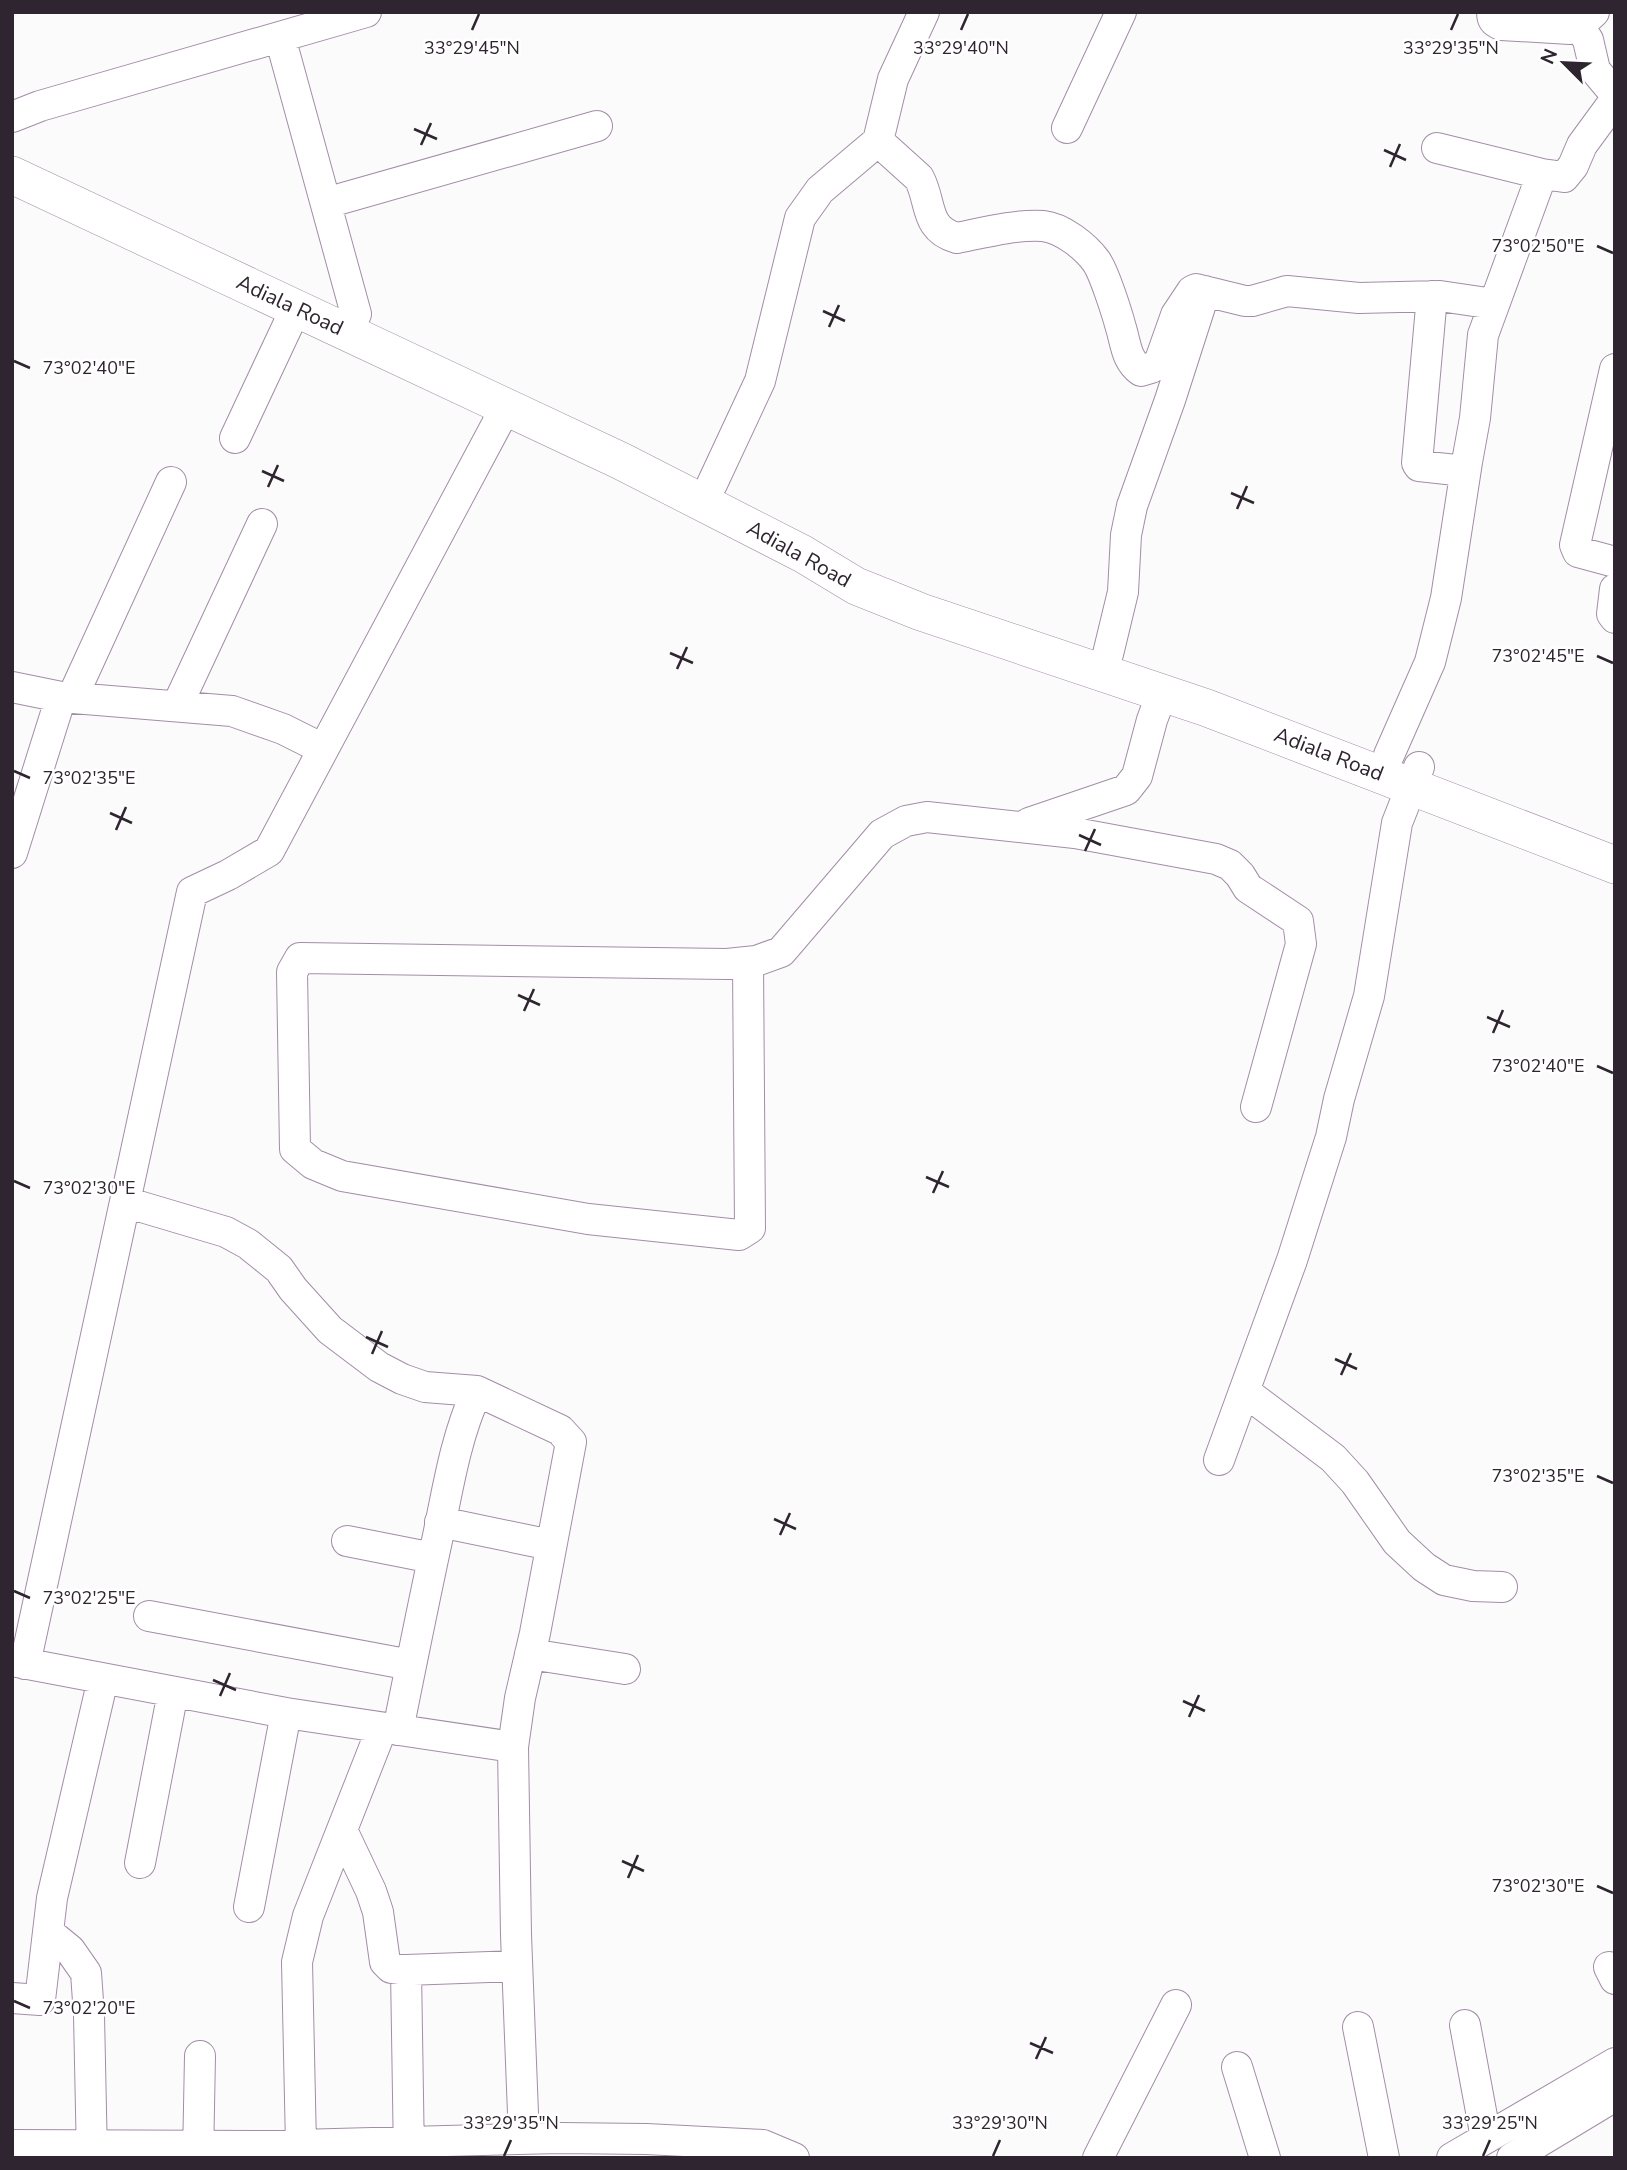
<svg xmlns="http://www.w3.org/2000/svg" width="1627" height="2170" font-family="'Nunito Sans',sans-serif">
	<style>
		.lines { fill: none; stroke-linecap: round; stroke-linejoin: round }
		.minor-casing { stroke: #a48ca8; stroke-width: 32 }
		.major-casing { stroke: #a48ca8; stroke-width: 38 }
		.minor { stroke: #fff; stroke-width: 30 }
		.major { stroke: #fff; stroke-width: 37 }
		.ticks { fill: none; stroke: #2f2530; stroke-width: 2.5 }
		.labels { text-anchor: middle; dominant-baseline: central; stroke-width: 5; stroke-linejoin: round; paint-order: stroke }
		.street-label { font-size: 21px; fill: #2f2530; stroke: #fff }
		.ticks-label { font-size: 18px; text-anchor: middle; fill: #2f2530; stroke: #fff; stroke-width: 5; stroke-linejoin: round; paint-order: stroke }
	</style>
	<rect width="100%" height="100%" fill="#fbfbfb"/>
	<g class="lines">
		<g class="minor-casing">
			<path id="minor" d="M1492,12C1492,20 1494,22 1501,25L1570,29L1579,26L1594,12
				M1579,26L1588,40L1595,70L1615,94
				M280,37L356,314
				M12,117L40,106L366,12
				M1067,128L1121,12
				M878,141L919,178C932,202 924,229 957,238C982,233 1017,224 1043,226C1062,228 1085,246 1096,261C1104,272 1117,313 1121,328C1126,344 1126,360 1141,371L1151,368L1159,363L1176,315L1192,291L1196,289L1245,301H1252L1287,291L1359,298L1440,296L1494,304
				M1437,148L1542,174L1564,177L1573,166L1582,145L1615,100
				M326,203L597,126
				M1432,296L1417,463L1419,466L1465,471
				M1615,369L1575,545L1578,552L1615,562
				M235,438L296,308
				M712,484L760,381L800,218L820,190L878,141L893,79L924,12
				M1615,589L1612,614L1615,618
				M1108,654L1123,592L1126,535L1132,506L1170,400L1205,291
				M12,687L61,697L232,711L283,729L323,749
				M72,698L171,482
				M177,706L262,524
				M1389,755L1430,662L1446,598L1467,462L1475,418L1483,335L1542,174
				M1029,823L1126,790L1137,776L1152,720L1162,693
				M12,853L61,697
				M748,962L750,1228L739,1235L588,1219L342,1176L313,1164L295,1149L292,972L300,958L727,964L756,961L781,952L882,834L906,821L927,817L1075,833L1216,859L1230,865L1240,875L1248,888L1298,921L1301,944L1256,1107
				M125,1202L226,1232L248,1244L279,1269L293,1289L330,1330L379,1367L402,1379L425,1387L477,1391L560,1430L571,1442L535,1633L520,1698L513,1747L516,1935L524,2139
				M1244,1391L1333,1458L1355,1482L1397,1542L1424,1567L1444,1580L1473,1586L1502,1587
				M1219,1460L1292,1260L1331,1137L1339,1099L1369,996L1397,823L1419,767
				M440,1522L551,1545
				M347,1541L433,1558
				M149,1616L411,1665
				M530,1654L625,1669
				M12,1661L286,1713L513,1747
				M25,1664L192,892L228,875L269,851L506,407
				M398,1730C411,1665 424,1600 438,1536C448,1487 456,1436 477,1391
				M342,1830L371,1891L378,1912L385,1962L391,1968L406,1970L517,1966
				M140,1863L173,1692
				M249,1907L286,1713
				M48,1932L70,1950L86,1973L89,2015L92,2158
				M1609,1967L1615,1979
				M406,1970L409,2158
				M12,1998L40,2000L52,1898L103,1679
				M1465,2025L1486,2138
				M1358,2027L1384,2158
				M1237,2067L1265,2158
				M12,2145L261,2146L559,2138L646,2139L763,2145L794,2158
				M301,2145L297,1962L308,1916L382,1728
				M198,2158L200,2056
				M1098,2158L1176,2005
				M1452,2158L1615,2063
				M1512,2158L1615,2096"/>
		</g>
		<g class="major-casing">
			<path id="major" d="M12,175L621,461L803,554L856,586L921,612L1207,708L1615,865"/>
		</g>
		<use href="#minor" class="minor"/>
		<use href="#major" class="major"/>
	</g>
	<path class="ticks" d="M472,30L479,14M961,30L968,14M1451,30L1458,14M414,129L437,139M421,145L431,123M1384,150L1406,160M1390,167L1400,144M1597,246L1613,253M823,311L845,321M829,327L839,305M14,361L30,368M262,471L284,481M268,487L278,465M1231,493L1254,503M1237,509L1247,486M670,653L693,663M1597,656L1613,663M677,669L687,647M14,771L30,778M110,813L132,823M116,830L126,807M1079,835L1101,845M1085,851L1095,829M518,995L540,1005M524,1011L534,989M1487,1017L1510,1027M1493,1033L1503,1010M1597,1066L1613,1073M926,1177L949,1187M14,1181L30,1188M933,1193L943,1171M366,1337L388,1347M372,1354L382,1331M1335,1359L1357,1369M1341,1375L1351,1353M1597,1476L1613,1483M774,1519L796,1529M780,1535L790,1513M14,1591L30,1598M213,1680L236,1690M220,1696L230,1673M1183,1701L1205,1711M1189,1717L1199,1695M622,1861L644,1871M628,1878L638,1855M1597,1886L1613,1893M14,2001L30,2008M1030,2043L1053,2053M1036,2059L1046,2037M504,2156L511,2140M993,2156L1000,2140M1483,2156L1490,2140"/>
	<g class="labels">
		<g class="street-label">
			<text transform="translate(290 305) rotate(25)">Adiala Road</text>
			<text transform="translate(799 554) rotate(29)">Adiala Road</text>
			<text transform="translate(1329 754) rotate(21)">Adiala Road</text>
		</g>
	</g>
	<g class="ticks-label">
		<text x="472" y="54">33°29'45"N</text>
		<text x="961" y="54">33°29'40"N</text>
		<text x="1451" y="54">33°29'35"N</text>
		<text x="1538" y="252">73°02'50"E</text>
		<text x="89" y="374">73°02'40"E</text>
		<text x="1538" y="662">73°02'45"E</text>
		<text x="89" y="784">73°02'35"E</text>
		<text x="1538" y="1072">73°02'40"E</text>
		<text x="89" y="1194">73°02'30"E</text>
		<text x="1538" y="1482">73°02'35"E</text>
		<text x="89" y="1604">73°02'25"E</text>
		<text x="1538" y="1892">73°02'30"E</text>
		<text x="89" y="2014">73°02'20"E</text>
		<text x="511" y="2129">33°29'35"N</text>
		<text x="1000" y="2129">33°29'30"N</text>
		<text x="1490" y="2129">33°29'25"N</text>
	</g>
	<rect width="1627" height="2170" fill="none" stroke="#2f2530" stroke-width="28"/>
	<g transform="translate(1564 63) rotate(294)" stroke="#ffffff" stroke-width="5" paint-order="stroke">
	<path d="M0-5L12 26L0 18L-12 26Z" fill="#2f2530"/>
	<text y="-10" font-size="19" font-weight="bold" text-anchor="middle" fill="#2f2530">N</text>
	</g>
</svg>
